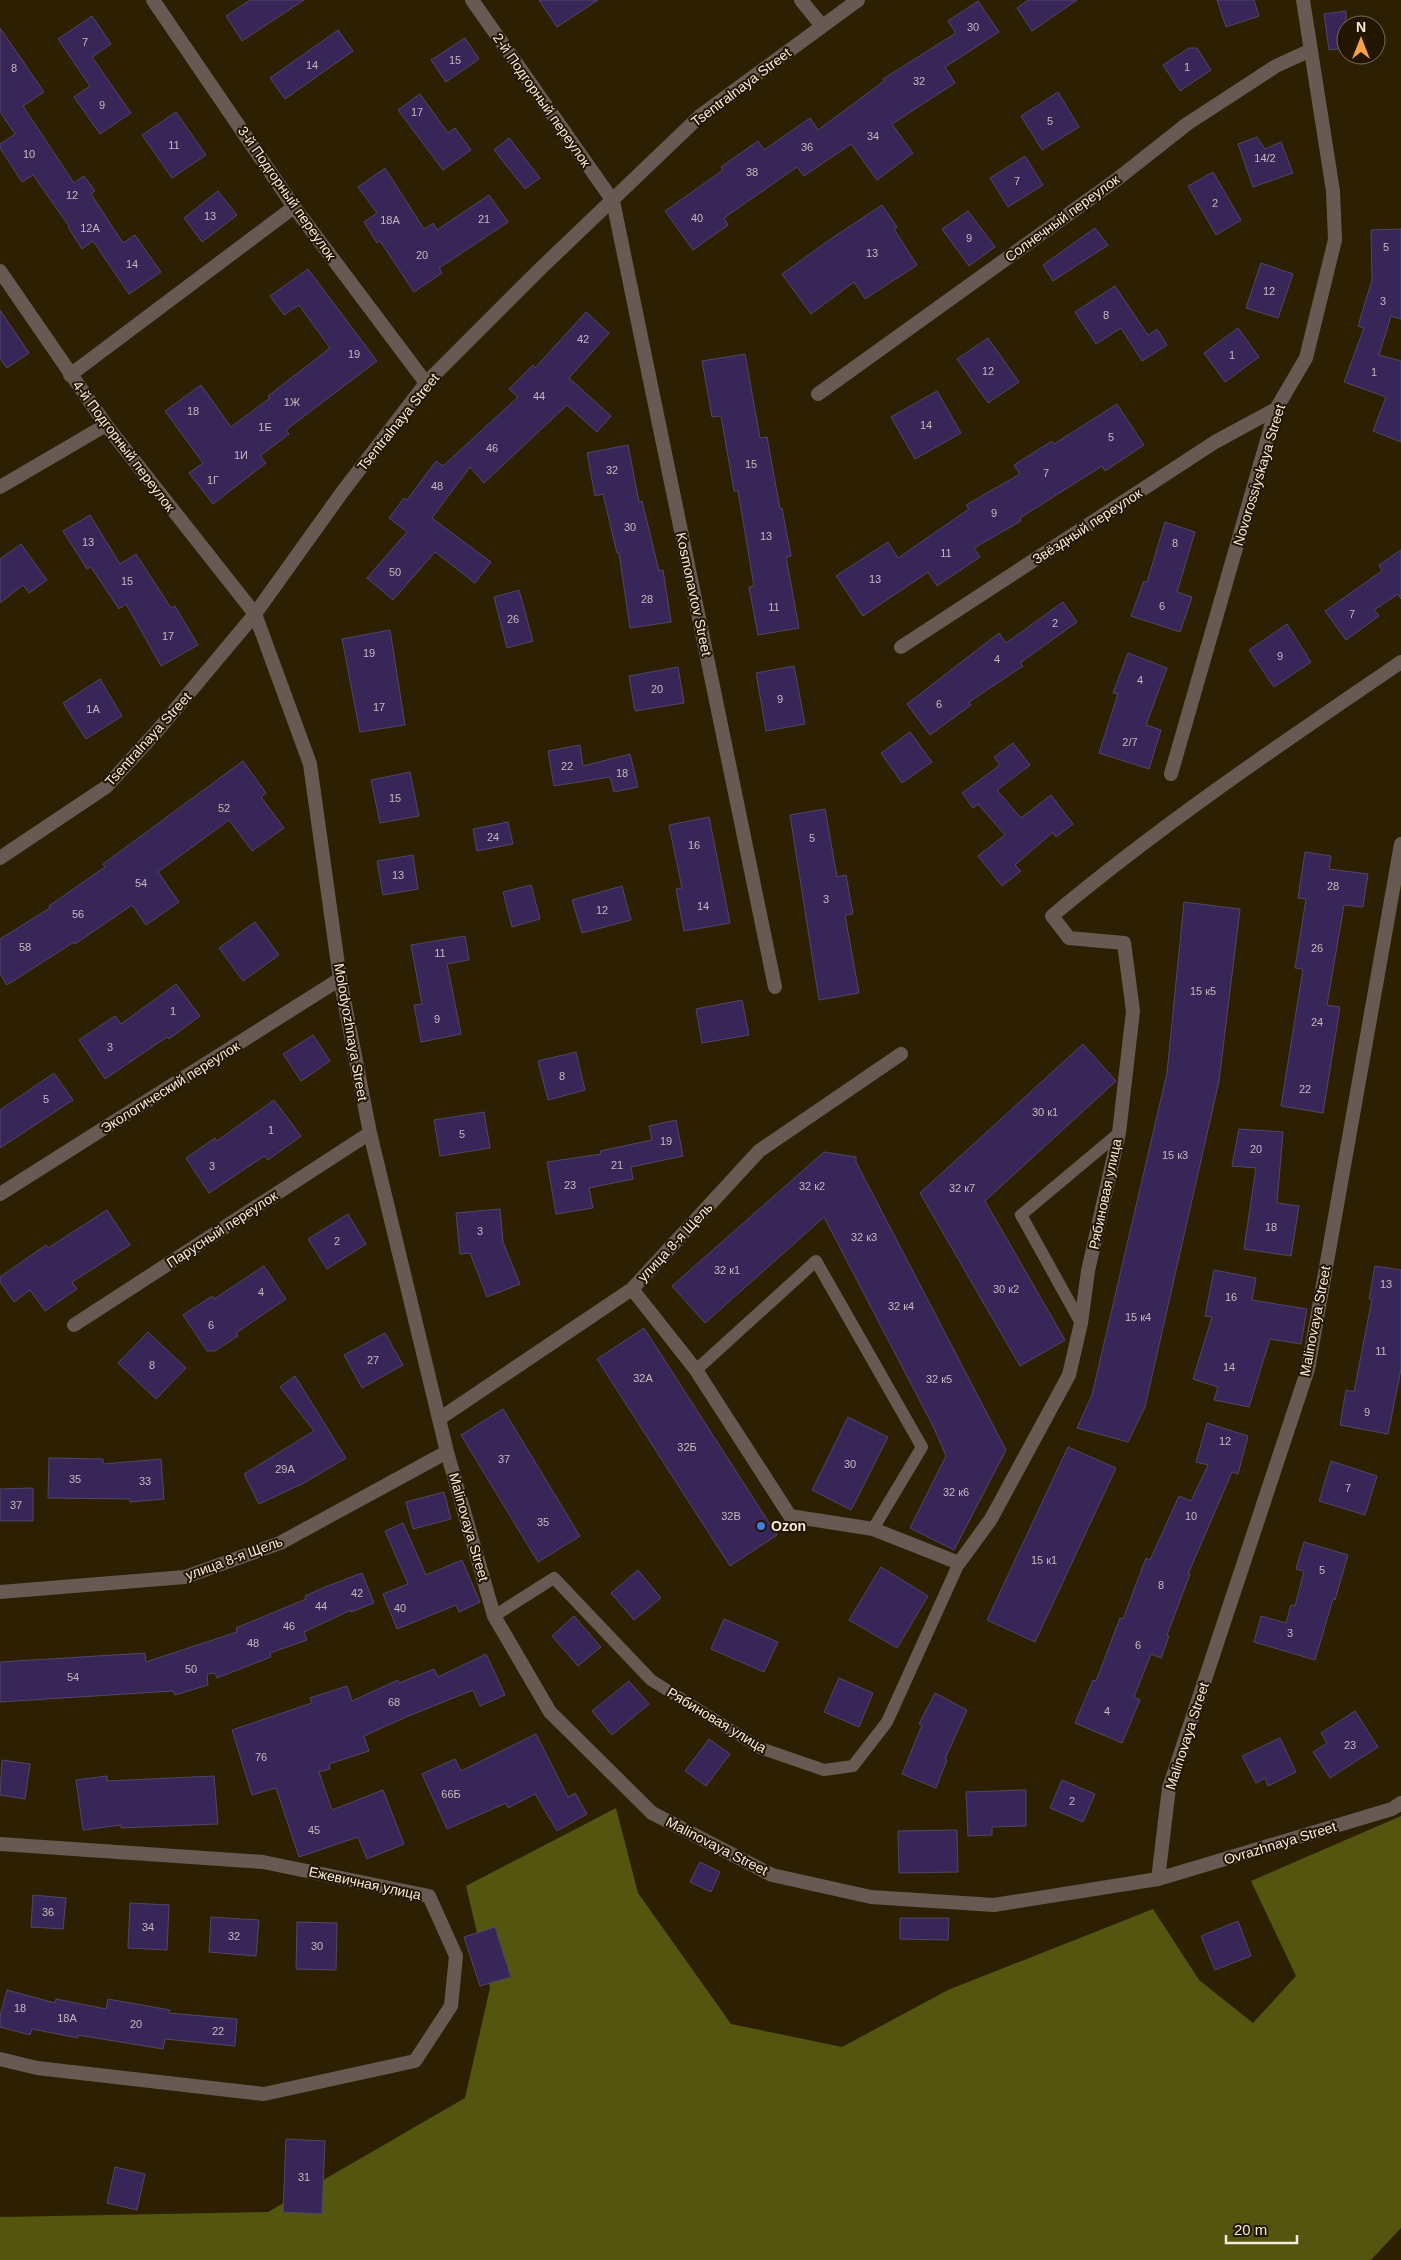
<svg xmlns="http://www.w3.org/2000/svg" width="1401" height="2260" font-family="Arial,sans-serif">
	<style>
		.forest { fill: #54560f }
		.building { fill: #392659; stroke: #504764 }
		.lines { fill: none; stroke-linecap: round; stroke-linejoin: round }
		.service { stroke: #675a52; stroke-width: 12 }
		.minor { stroke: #675a52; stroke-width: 14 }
		.tertiary { stroke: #675a52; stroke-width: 14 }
		.shop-dot { fill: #3f7fe0; stroke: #231600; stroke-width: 2 }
		.labels { text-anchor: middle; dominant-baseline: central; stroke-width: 4; stroke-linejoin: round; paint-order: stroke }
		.number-label { font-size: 11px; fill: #c5baba }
		.street-label { font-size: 14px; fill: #f4ecdb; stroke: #231600 }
		.poi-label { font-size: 14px; font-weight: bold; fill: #f4ecdb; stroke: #231600; text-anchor: start }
	</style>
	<rect width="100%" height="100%" fill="#2d2002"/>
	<path class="forest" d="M616,1808L638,1893L731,2024L842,2047L948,1990L1153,1909L1199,1980L1253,2023L1296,1976L1251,1881L1401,1816V2228L1371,2260H0V2217L268,2212L465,2098L490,1988L466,1886Z"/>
	<path class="building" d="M250,0H304L242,41L226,16Z
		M539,0H598L557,27Z
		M1028,0H1077L1032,31L1017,8Z
		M1217,0H1254L1259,16L1226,27Z
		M978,1L999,32L945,67L955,83L892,124L913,153L877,180L851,144L804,176L797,167L724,218L728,225L693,250L665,211L723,170L721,167L758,141L764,150L810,118L818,130L884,81L883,79L956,33L948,21Z
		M1346,11V48L1329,50L1324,14Z
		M92,16L111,44L92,57L131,113L100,134L74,97L90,86L58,39Z
		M0,28L44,92L23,106L74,183L84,176L95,191L91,194L123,243L135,235L161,272L129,294L93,241L82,249L68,227L69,226L33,175L22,182L0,148V144L15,134L0,112Z
		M338,30L353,51L285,99L270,78Z
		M465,38L479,59L446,82L431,60Z
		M1189,48H1197L1211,70L1180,91L1163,65Z
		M1058,92L1079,127L1042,150L1021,116Z
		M420,94L448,133L455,128L471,150L443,170L398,110Z
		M176,112L206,155L172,178L142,135Z
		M1257,137L1265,149L1281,142L1293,173L1253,187L1238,144Z
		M509,138L540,178L525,189L494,150Z
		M1025,156L1043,185L1008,207L990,178Z
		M385,168L424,229L433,223L437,230L489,195L508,222L439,268L442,273L414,292L380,241L377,243L364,222L377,213L358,187Z
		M1213,172L1241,220L1216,235L1188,186Z
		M218,191L237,215L202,242L184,218Z
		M882,205L897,227L894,229L917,265L865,299L854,282L811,314L782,274L832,238Z
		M968,211L995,247L969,266L942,229Z
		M1095,228L1108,245L1053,281L1043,265Z
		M1401,229V319L1391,316L1379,355L1401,361V442L1373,431L1386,397L1344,382L1364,328L1358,326L1372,280L1371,230Z
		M1261,263L1293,274L1278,318L1246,308Z
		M308,269L377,361L286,430L289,434L260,456L266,463L213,504L189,473L203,463L165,411L201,385L231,427L270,398L268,396L330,348L299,305L284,315L270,296Z
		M1115,286L1148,335L1157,329L1167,345L1142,361L1121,328L1096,344L1075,312Z
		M0,310L29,353L7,368L0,358Z
		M586,312L609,333L569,378L611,416L597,432L567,405L484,483L470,467L432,518L491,562L475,583L435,552L393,600L367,578L407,532L389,518L404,498L407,500L436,461L443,466L518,397L509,389L533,365L535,368Z
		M1238,328L1259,357L1225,382L1204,353Z
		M988,338L1019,382L988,403L957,359Z
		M745,354L760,438L767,437L780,509L782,508L791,556L786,557L799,628L758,635L749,587L754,586L738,491H734L721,416L712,417L702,361Z
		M937,391L961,433L915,459L891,417Z
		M1117,404L1144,445L1105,471L1102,466L1020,518L1021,521L974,548L980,557L937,586L928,572L863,616L836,576L888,542L898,558L969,509L966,505L1020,474L1014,465L1052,441L1054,444Z
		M628,445L639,502L642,501L659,571L663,570L671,622L630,628L619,553H617L603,494L595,496L587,453Z
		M90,515L120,564L136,554L171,608L175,606L198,645L161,666L126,604L119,609L91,567L87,569L63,531Z
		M1165,522L1195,532L1177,592L1192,597L1180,632L1131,616L1144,581L1147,582Z
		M21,544L47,580L29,593L23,585L0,603V559Z
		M1401,550V599L1398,594L1374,610L1379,616L1346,640L1325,611L1382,571L1379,565Z
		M519,590L533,641L507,648L494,597Z
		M1063,602L1077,622L1020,663L1023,666L969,702L971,705L930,735L907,704L999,633L1006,643Z
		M1287,624L1311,662L1274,687L1249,650Z
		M390,630L405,725L360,732L342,639Z
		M1128,653L1167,668L1146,725L1161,730L1149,769L1099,753L1118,694L1113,693Z
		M794,666L805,724L766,731L756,673Z
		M678,667L684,703L635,711L629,676Z
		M100,679L122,716L86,739L63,703Z
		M910,732L932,762L902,783L881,753Z
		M1013,743L1030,765L997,790L1021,818L1051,795L1073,824L1056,837L1053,832L1015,865L1021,871L1002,886L978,856L1005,835L978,804L973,808L962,793L1000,765L994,757Z
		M580,745L583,766L630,754L638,787L614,792L610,777L554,786L548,751Z
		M243,761L266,793L261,797L284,828L252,851L229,820L158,872L179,902L146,925L132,905L75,944L74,942L7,985L0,974V939L50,908L49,906L105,867L103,864Z
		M410,772L419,816L380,823L371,780Z
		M825,809L837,877L846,875L853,914L845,915L859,993L819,1000L790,815Z
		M709,817L730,923L684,931L676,889L682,888L669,825Z
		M508,822L513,844L477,851L473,829Z
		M1305,852L1331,856L1329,869L1368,874L1363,907L1344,905L1327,1005L1340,1007L1323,1113L1281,1106L1303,969L1295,968L1306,899L1298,898Z
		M413,855L418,889L383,895L377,861Z
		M531,885L540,919L512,927L503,892Z
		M622,886L631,920L582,933L572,900Z
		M1184,902L1240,909L1219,1081L1145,1407L1128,1442L1077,1428L1092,1395L1167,1073Z
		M255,922L279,955L243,981L219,948Z
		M465,936L469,960L447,964L461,1034L421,1042L414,1005L422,1004L411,945Z
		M176,984L200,1016L169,1039L167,1037L105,1079L79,1040L115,1016L121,1024Z
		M742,1000L749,1035L702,1043L696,1009Z
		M313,1035L330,1061L301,1081L283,1054Z
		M1083,1044L1116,1081L985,1201L1065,1340L1020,1366L920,1193Z
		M576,1052L585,1090L548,1100L538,1061Z
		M54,1073L73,1100L0,1148V1110Z
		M274,1100L301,1136L268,1160L264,1156L209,1193L186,1158L215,1138L217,1141Z
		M484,1112L490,1148L440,1156L434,1120Z
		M676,1120L683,1156L631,1167L633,1179L589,1188L593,1208L556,1214L547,1162L601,1154L600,1151L652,1140L649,1126Z
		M1239,1129L1283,1132L1277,1203L1299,1206L1291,1256L1244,1249L1256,1168L1232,1166Z
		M824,1152L856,1157V1162L1006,1450L954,1550L910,1528L946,1456L934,1428L824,1217L705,1323L672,1286Z
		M500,1209L503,1242L520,1284L487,1297L470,1253L460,1254L456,1213Z
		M107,1210L130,1245L72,1282L77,1289L45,1311L30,1290L14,1302L0,1282V1277L46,1245L48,1248Z
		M348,1214L366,1244L327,1269L308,1239Z
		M264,1266L286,1299L236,1333L238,1336L215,1351H207L183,1315L212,1296L214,1299Z
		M1375,1266L1401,1270V1369L1388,1434L1340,1425L1346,1390L1354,1392L1372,1299H1369Z
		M1214,1270L1256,1278L1252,1300L1307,1309L1301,1344L1270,1339L1249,1407L1214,1400L1218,1387L1193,1379L1212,1317L1205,1316Z
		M644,1328L777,1535L730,1566L597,1359Z
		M148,1332L186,1368L156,1399L118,1363Z
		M385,1333L403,1365L362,1388L344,1355Z
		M295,1376L346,1458L304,1483L259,1504L244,1474L314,1431L280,1387Z
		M503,1409L580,1536L538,1562L461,1435Z
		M848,1417L888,1437L851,1510L812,1490Z
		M1207,1423L1248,1436L1238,1474L1232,1472L1188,1574H1190L1167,1635L1169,1636L1161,1658L1151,1654L1134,1697L1140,1700L1122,1743L1075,1723L1093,1680L1096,1681L1120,1618L1123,1619L1146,1558L1150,1560L1179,1496L1191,1501L1208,1465L1196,1462Z
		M1068,1447L1116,1468L1035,1642L987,1620Z
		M49,1458L103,1459V1464L161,1459L164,1499L130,1502V1499L48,1498Z
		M1331,1461L1377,1476L1365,1515L1319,1501Z
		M33,1488V1521H0V1489Z
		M444,1492L451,1519L413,1529L406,1502Z
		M403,1523L426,1575L462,1560L480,1602L459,1612L456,1605L397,1629L383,1594L408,1584L385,1531Z
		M1304,1542L1348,1555L1335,1600L1333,1599L1315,1660L1254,1642L1261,1616L1286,1623L1291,1605L1295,1606L1304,1571L1296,1569Z
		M881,1567L928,1596L897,1648L849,1620Z
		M638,1570L661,1598L634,1620L611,1593Z
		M362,1573L374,1603L351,1612V1610L304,1632L307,1640L270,1653L271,1657L217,1678L215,1673L207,1674L208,1685L175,1695L173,1691L0,1702V1662L145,1653L146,1662L237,1632L236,1628L306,1599L305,1596L325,1587Z
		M574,1616L601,1647L578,1666L552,1636Z
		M724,1619L778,1642L764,1672L711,1649Z
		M486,1654L505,1695L480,1706L473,1690L406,1717L364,1736L369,1751L329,1764L330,1769L319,1772L332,1810L383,1790L404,1844L367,1859L358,1837L299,1857L276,1788L252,1795L232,1730L312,1703L310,1698L347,1686L352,1701L398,1680L399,1683L434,1669L438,1677Z
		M839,1678L873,1693L859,1727L824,1712Z
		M629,1681L649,1704L612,1735L592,1711Z
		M935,1693L967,1710L945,1759L947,1760L936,1788L902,1774L922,1725L919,1724Z
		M1355,1711L1378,1747L1330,1778L1313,1752L1327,1743L1321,1733Z
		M536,1734L568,1797L575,1793L587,1814L557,1831L535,1794L508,1808L506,1803L447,1829L422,1774L455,1759L461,1771Z
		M1280,1738L1296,1772L1268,1786L1265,1778L1256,1783L1242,1756Z
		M709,1739L730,1754L706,1786L685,1771Z
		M2,1760L30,1764L25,1799L0,1795Z
		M107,1776V1781L214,1776L218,1824L121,1828V1825L83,1830L76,1780Z
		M1062,1780L1095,1794L1083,1822L1050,1808Z
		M1026,1790V1826L992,1827V1835L968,1836L966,1792Z
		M957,1830L958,1872L899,1873L898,1831Z
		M700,1862L720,1872L711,1892L690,1882Z
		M33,1895L66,1898L63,1929L31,1927Z
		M130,1903L169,1905L167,1950L128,1948Z
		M211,1917L259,1920L256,1956L209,1952Z
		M900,1918H949L948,1940L900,1939Z
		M1238,1921L1251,1956L1215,1970L1201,1936Z
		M297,1922L337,1923L336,1970L296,1969Z
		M495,1927L511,1977L480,1986L464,1937Z
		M7,1990L55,2003L56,1999L106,2009L108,1999L170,2010L169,2013L237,2019L235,2046L165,2039L163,2049L78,2035V2038L32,2029L30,2035L0,2027V2016Z
		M286,2139L325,2141L322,2214L283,2212Z
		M115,2167L145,2174L137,2210L107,2203Z"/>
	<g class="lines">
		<path class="service" d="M1081,1323L1021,1215L1119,1133
			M696,1370L816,1261L922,1447L873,1529
			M494,1616L554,1578L651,1680L760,1748L824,1770L853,1766L887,1722L959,1563"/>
		<path class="minor" d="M153,0L294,207L426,383
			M472,0L613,201L775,987
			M801,0L822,26
			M0,271L106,425L255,614L310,764L340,979L370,1133L447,1452L494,1616L550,1712L652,1813L772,1875L871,1897L994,1905L1158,1879L1392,1809L1401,1803
			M70,375L294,207
			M818,394L1116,180L1187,124L1276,66L1311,50
			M0,487L106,425
			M901,647L1215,442L1276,409
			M1171,774L1276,409L1306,358L1335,240L1333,191L1303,0
			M0,1194L340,979
			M632,1289L696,1370L790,1516L873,1529L959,1563L991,1519L1069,1375L1081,1323L1088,1271L1119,1133L1133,1011L1124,943L1069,938L1052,916C1162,824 1282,743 1401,662
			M74,1325L370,1133
			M439,1419L632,1289L759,1151L901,1054
			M0,1592L185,1577L280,1543L447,1452
			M0,1844L263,1862L429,1896L456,1956L451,2006L415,2061L264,2094L37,2068L0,2059
			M1158,1879L1169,1788L1308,1369L1401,844"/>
		<path class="tertiary" d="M0,858L106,787L158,730L255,614L343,491L426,383L539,270L700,116L858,0"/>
	</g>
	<circle class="shop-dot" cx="761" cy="1526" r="5"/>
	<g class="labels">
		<g class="number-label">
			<text x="973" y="27">30</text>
			<text x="85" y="42">7</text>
			<text x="455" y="60">15</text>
			<text x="312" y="65">14</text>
			<text x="1187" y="67">1</text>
			<text x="14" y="68">8</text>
			<text x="919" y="81">32</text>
			<text x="102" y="105">9</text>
			<text x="417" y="112">17</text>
			<text x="1050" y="121">5</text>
			<text x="873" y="136">34</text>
			<text x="174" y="145">11</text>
			<text x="807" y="147">36</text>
			<text x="29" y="154">10</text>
			<text x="1265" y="158">14/2</text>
			<text x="752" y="172">38</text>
			<text x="1017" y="181">7</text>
			<text x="72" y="195">12</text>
			<text x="1215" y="203">2</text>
			<text x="210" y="216">13</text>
			<text x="697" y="218">40</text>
			<text x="484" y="219">21</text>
			<text x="390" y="220">18А</text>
			<text x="90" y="228">12А</text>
			<text x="969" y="238">9</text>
			<text x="1386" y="247">5</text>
			<text x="872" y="253">13</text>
			<text x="422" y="255">20</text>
			<text x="132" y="264">14</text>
			<text x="1269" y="291">12</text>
			<text x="1383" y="301">3</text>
			<text x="1106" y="315">8</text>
			<text x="583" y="339">42</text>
			<text x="354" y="354">19</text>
			<text x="1232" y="355">1</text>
			<text x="988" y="371">12</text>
			<text x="1374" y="372">1</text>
			<text x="539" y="396">44</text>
			<text x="292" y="402">1Ж</text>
			<text x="193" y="411">18</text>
			<text x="926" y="425">14</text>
			<text x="265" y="427">1Е</text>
			<text x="1111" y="437">5</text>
			<text x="492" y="448">46</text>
			<text x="241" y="455">1И</text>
			<text x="751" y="464">15</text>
			<text x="612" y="470">32</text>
			<text x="1046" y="473">7</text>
			<text x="213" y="480">1Г</text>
			<text x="437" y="486">48</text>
			<text x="994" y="513">9</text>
			<text x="630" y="527">30</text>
			<text x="766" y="536">13</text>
			<text x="88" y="542">13</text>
			<text x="1175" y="543">8</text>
			<text x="946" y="553">11</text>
			<text x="395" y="572">50</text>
			<text x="875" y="579">13</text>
			<text x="127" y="581">15</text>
			<text x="647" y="599">28</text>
			<text x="1162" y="606">6</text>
			<text x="774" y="607">11</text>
			<text x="1352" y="614">7</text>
			<text x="513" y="619">26</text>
			<text x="1055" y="623">2</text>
			<text x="168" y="636">17</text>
			<text x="369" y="653">19</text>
			<text x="1280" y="656">9</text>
			<text x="997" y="659">4</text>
			<text x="1140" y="680">4</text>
			<text x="657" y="689">20</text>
			<text x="780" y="699">9</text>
			<text x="939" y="704">6</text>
			<text x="379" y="707">17</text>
			<text x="93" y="709">1А</text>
			<text x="1130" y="742">2/7</text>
			<text x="567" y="766">22</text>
			<text x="622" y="773">18</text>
			<text x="395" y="798">15</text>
			<text x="224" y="808">52</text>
			<text x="493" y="837">24</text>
			<text x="812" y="838">5</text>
			<text x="694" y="845">16</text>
			<text x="398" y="875">13</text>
			<text x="141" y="883">54</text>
			<text x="1333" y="886">28</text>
			<text x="826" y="899">3</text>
			<text x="703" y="906">14</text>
			<text x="602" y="910">12</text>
			<text x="78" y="914">56</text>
			<text x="25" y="947">58</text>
			<text x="1317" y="948">26</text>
			<text x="440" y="953">11</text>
			<text x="1203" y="991">15 к5</text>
			<text x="173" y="1011">1</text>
			<text x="437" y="1019">9</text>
			<text x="1317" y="1022">24</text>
			<text x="110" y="1047">3</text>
			<text x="562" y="1076">8</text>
			<text x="1305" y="1089">22</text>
			<text x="46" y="1099">5</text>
			<text x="1045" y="1112">30 к1</text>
			<text x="271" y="1130">1</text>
			<text x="462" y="1134">5</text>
			<text x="666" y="1141">19</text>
			<text x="1256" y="1149">20</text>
			<text x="1175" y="1155">15 к3</text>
			<text x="617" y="1165">21</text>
			<text x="212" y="1166">3</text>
			<text x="570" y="1185">23</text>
			<text x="812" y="1186">32 к2</text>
			<text x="962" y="1188">32 к7</text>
			<text x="1271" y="1227">18</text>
			<text x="480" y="1231">3</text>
			<text x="864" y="1237">32 к3</text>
			<text x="337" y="1241">2</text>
			<text x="727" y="1270">32 к1</text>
			<text x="1386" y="1284">13</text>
			<text x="1006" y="1289">30 к2</text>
			<text x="261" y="1292">4</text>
			<text x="1231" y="1297">16</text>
			<text x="901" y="1306">32 к4</text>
			<text x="1138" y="1317">15 к4</text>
			<text x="211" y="1325">6</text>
			<text x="1381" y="1351">11</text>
			<text x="373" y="1360">27</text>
			<text x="152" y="1365">8</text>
			<text x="1229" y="1367">14</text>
			<text x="643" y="1378">32А</text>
			<text x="939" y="1379">32 к5</text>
			<text x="1367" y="1412">9</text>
			<text x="1225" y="1441">12</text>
			<text x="687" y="1447">32Б</text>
			<text x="504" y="1459">37</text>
			<text x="850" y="1464">30</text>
			<text x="285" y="1469">29А</text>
			<text x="75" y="1479">35</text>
			<text x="145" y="1481">33</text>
			<text x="1348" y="1488">7</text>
			<text x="956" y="1492">32 к6</text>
			<text x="16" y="1505">37</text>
			<text x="731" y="1516">32В</text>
			<text x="1191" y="1516">10</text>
			<text x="543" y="1522">35</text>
			<text x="1044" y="1560">15 к1</text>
			<text x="1322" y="1570">5</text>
			<text x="1161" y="1585">8</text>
			<text x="357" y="1593">42</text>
			<text x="321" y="1606">44</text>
			<text x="400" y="1608">40</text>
			<text x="289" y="1626">46</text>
			<text x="1290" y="1633">3</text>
			<text x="253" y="1643">48</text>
			<text x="1138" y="1645">6</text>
			<text x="191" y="1669">50</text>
			<text x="73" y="1677">54</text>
			<text x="394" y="1702">68</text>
			<text x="1107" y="1711">4</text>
			<text x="1350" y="1745">23</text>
			<text x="261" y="1757">76</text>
			<text x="451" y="1794">66Б</text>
			<text x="1072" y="1801">2</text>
			<text x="314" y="1830">45</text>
			<text x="48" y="1912">36</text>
			<text x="148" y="1927">34</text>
			<text x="234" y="1936">32</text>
			<text x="317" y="1946">30</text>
			<text x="20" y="2008">18</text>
			<text x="67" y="2018">18А</text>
			<text x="136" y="2024">20</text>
			<text x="218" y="2031">22</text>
			<text x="304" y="2177">31</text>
		</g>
		<g class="street-label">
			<text transform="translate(741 87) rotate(-37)">Tsentralnaya Street</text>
			<text transform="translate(542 100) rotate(55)">2-й Подгорный переулок</text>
			<text transform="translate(287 193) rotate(55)">3-й Подгорный переулок</text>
			<text transform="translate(1062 218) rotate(-36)">Солнечный переулок</text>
			<text transform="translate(398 422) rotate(-51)">Tsentralnaya Street</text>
			<text transform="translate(124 446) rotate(53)">4-й Подгорный переулок</text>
			<text transform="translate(1259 475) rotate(-73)">Novorossiyskaya Street</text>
			<text transform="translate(1087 526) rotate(-33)">Звёздный переулок</text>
			<text transform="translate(694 594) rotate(78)">Kosmonavtov Street</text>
			<text transform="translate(148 739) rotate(-48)">Tsentralnaya Street</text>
			<text transform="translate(351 1032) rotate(80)">Molodyozhnaya Street</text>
			<text transform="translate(170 1087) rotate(-32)">Экологический переулок</text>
			<text transform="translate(1105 1194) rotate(-78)">Рябиновая улица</text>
			<text transform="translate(222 1229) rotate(-33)">Парусный переулок</text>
			<text transform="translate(675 1242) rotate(-47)">улица 8-я Щель</text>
			<text transform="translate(1315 1321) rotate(-79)">Malinovaya Street</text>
			<text transform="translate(469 1527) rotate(74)">Malinovaya Street</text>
			<text transform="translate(234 1558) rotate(-20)">улица 8-я Щель</text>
			<text transform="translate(717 1720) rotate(31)">Рябиновая улица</text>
			<text transform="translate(1187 1736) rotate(-72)">Malinovaya Street</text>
			<text transform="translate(1280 1843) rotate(-17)">Ovrazhnaya Street</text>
			<text transform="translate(717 1846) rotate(27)">Malinovaya Street</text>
			<text transform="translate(365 1883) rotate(12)">Ежевичная улица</text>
		</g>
		<g class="poi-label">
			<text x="771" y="1526">Ozon</text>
		</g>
	</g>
	<g transform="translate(1361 40)"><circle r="24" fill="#231600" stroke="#776c58"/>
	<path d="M0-4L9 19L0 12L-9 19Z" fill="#f7a149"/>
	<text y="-8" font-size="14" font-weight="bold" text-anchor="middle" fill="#f4ecdb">N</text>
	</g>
	<path d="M1226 2235v8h71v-8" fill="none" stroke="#f4ecdb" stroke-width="2.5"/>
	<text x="1234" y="2235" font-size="15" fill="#f4ecdb" stroke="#231600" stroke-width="4" paint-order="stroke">20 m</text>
</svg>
